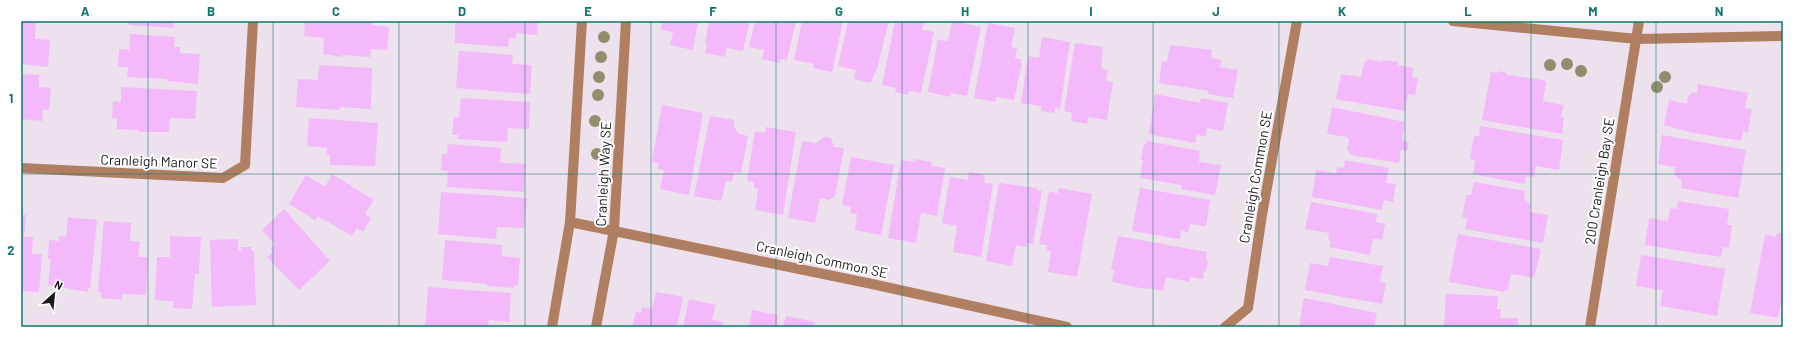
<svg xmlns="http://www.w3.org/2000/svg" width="1804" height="348" font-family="Barlow,sans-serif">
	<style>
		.building { fill: #f3b9fb }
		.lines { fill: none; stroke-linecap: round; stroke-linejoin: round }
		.minor { stroke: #b07e60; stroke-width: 10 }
		.tree { fill: #918d6d }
		.grid { fill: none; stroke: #0f766e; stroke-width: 1; stroke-opacity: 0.55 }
		.labels { text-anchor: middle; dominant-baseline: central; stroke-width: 4; stroke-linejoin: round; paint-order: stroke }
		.street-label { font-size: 14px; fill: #1b171b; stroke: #fff }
		.neatline { fill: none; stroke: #0f766e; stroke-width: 1.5 }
		.grid-label { font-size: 13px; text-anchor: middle; font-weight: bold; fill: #0f766e }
	</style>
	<rect width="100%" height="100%" fill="#ede1ee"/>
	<path class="building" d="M21,21H36L35,39L50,40L48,67L21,64Z
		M124,21H174L173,28L129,25V22Z
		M305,21H373L372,25L389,27L387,50L371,49L370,57L342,55V57L323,54L324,38L304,36Z
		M455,21H538L537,35L516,33V38H509L508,47L455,43Z
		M663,21H698L693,50L670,45L673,32L661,30Z
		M709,21H750L743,51L727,48L725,57L705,53L707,43H705Z
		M755,21H796L787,60L780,59V63L762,59L764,50L749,47Z
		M802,21H843L832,72L813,68L814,64L794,60Z
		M848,21H889L876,73H874L871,83L854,79L856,70L838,66Z
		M895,21H924L922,30L934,32L921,93L909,91L908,95L895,92L896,88L882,85Z
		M952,21L981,27L967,96L951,93L950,97L928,92L938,40L948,41Z
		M988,23L1015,28L1011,47L1017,48L1015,58L1021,59L1020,63H1022L1014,100L996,97V102L974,98Z
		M130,34L175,37L174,47H180V53L200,54L198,84L167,81V79L127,77L128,67H118L119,49L129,50Z
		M1042,37L1070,42L1060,109L1055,108V113L1041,111V106L1021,103L1028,56L1039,58Z
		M1075,43L1103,47L1101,68L1108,70L1106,81L1113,82L1107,120L1088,117L1087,124L1071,121L1072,113L1064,111Z
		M1170,45L1212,50L1211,58L1221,60L1220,67L1238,70L1233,98L1208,94L1209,91L1159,83L1162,61L1167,62Z
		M459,51L513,55L512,64L532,65L530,94L456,88Z
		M1368,59L1382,62V60L1398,62V65L1413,68L1412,77L1418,78L1415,95L1408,94L1405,111L1336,99L1341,74L1361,77L1364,63Z
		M319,65L372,68L371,109L340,107L339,110L296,107L298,79L318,80Z
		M1500,71L1506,73L1508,75L1543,80L1546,82L1543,101L1564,105L1561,117L1564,118L1562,134L1482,120L1491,72L1497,73Z
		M21,74L39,75V87L51,88L49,110H43L42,121L21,119Z
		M1698,84L1748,93L1745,108L1752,109L1748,132L1743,131L1741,141L1694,133L1664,125L1669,100L1687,104L1688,96L1694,92L1697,93Z
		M121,87L197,91L195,119L170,118L169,132H138V130L117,129V118H112L113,101L121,102Z
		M1155,94L1200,103L1201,98L1228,103L1223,131L1207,128L1206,136L1197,135L1195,143L1149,134Z
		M461,98L530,102L529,129L508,128L507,142L458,139V135H452L454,117H459Z
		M662,105L703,113L689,195L660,189L664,170L658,169L659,163L652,162Z
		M1332,107L1405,122L1402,141L1409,142L1407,151L1401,150L1399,163L1351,155L1347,149L1349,140L1347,137L1327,134Z
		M710,116L734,120V127L739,134L748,136L741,173L734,172L732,182L726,181L721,201L694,196Z
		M309,118L378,123L375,166L330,165V155H326L327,148L307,146Z
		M1480,126L1563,140L1559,170L1536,166L1534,177L1526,176L1525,184L1473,174L1475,160L1470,159L1474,136H1479Z
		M766,127L796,132L783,215L755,210L758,189L754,188V182L747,181L755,131L765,133Z
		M1662,135L1746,150L1738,198L1681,188L1682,180L1678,179L1674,173L1675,167L1658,164Z
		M825,137L831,138L834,147L844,148L835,196L829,200L820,198L815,223L788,218L802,141L816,143Z
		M1147,141L1200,151L1199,162L1221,165L1215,195L1181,189L1182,185L1140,178L1143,160H1141L1144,144H1146Z
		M448,144L501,148L500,163L526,164L524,192L447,187L448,171L441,170L442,154H447Z
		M851,157L894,165L881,235L855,230L857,214L850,213L851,207L842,205Z
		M915,159L932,162L931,166L945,168L937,216L921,213L916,243L888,238L901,160L915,162Z
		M1345,160L1389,168L1386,183L1396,184L1393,202L1384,200L1382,210L1312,197L1316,170L1336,173L1337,167L1344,168Z
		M969,172L985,175L984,183L993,184L981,257L953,252L957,226L942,223L950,177L968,180Z
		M332,174L374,200L365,214L371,218L363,232L357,228L352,236L318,216L315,220L289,204L306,175L325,187Z
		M1474,182L1525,191L1524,198L1531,205L1530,212L1548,215L1543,243L1465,229L1467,218L1462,217L1466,195H1471Z
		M999,183L1037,188V190L1042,191L1033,244L1027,243L1026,247L1016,245L1012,266L986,261Z
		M1059,188L1092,194L1077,277L1048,272L1051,251H1046L1047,245L1039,244L1049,192L1058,193Z
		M1140,188L1210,200L1206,226L1190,224L1188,232L1181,231L1180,239L1132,231Z
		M441,192L527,198L524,228L497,227L496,239L438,234Z
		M1678,201L1729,209L1727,225H1732L1729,248L1723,247L1721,257L1645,245L1649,218L1668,221L1670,208L1677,209Z
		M1311,202L1377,214L1376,222L1385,224L1382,240L1373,238L1370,255L1329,247L1331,241L1328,240L1329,233L1305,229Z
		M284,209L330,261L299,290L267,257L273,252L270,249L275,244L262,230Z
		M21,215H26L24,237H33L32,254H42L39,292L21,291Z
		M68,217L97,220L90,289L88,288V292L48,285L51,259H48L49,240L59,241V236L66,237Z
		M104,221L131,223L130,241L140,242L138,257H148L146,295L122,294V300L101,298V292H98Z
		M1777,233L1783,234V301H1781L1778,318L1750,313L1765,235L1776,237Z
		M1458,234L1541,249L1534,278L1511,274L1508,290L1505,289V292L1449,282Z
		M170,236L201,237L199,274H195L192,309L173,308V301L155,300L157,257H170Z
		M1118,236L1207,252L1206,259L1208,260L1206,271H1204L1203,279L1190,277V282L1166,277L1163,291L1146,288L1145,289L1112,282L1114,270H1111Z
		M238,239V251H241V247H251V251H254L256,305L212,307L210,240Z
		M445,240L502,245V256L520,258L518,286L515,285L514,288L487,286V284L442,280Z
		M1641,255L1725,269L1717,316L1660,306L1663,290L1636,286Z
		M1330,257L1383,266L1380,282L1386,283L1382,304L1305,290L1310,263L1328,266Z
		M428,287L511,293L509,322L489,320L488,326L483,327H425Z
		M656,292L683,297L677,327H632L636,312L641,313L642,307L652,309Z
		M1446,294L1498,296L1497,309H1501L1500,318H1518V327H1444Z
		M1304,298L1377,313L1374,327H1299Z
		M689,299L716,305L712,320L723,322L722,327H683Z
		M752,310L778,315L776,327H749Z
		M786,316L815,322L813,327H783Z"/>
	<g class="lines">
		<path class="minor" d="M1453,21L1637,39L1783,36
			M21,168L223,178L245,165L253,21
			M570,222L872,284L1067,327
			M552,327L570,222L582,21
			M596,327L614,230L626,21
			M1225,327L1248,308L1262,215L1297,21
			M1590,327L1639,21"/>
	</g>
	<g class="tree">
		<circle cx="604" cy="37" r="6"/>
		<circle cx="601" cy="57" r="6"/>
		<circle cx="1567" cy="64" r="6"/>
		<circle cx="1550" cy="65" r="6"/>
		<circle cx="1581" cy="71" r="6"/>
		<circle cx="599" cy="77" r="6"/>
		<circle cx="1665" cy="77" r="6"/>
		<circle cx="1657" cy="87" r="6"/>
		<circle cx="598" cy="95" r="6"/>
		<circle cx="595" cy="121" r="6"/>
		<circle cx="597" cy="154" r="6"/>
	</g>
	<path class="grid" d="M148,21V327M273,21V327M399,21V327M525,21V327M651,21V327M776,21V327M902,21V327M1028,21V327M1153,21V327M1279,21V327M1405,21V327M1531,21V327M1656,21V327M21,174H1783"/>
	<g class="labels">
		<g class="street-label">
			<text transform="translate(159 161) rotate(2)">Cranleigh Manor SE</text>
			<text transform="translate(603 174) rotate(-87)">Cranleigh Way SE</text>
			<text transform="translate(1255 177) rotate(-80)">Cranleigh Common SE</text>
			<text transform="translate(1599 181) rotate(-81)">200 Cranleigh Bay SE</text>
			<text transform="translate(822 259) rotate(12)">Cranleigh Common SE</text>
		</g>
	</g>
	<rect width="1804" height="348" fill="none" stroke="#ffffff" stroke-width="44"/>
	<g transform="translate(54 294) rotate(27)" stroke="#ffffff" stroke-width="3" paint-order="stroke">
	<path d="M0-3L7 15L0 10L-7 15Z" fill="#1b171b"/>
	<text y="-6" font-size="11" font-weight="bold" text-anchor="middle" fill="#1b171b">N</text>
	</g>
	<rect x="22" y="22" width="1760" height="304" class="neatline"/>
	<g class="grid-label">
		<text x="85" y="16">A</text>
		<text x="211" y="16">B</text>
		<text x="336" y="16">C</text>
		<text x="462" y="16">D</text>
		<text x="588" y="16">E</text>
		<text x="713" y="16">F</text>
		<text x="839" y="16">G</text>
		<text x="965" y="16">H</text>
		<text x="1091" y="16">I</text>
		<text x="1216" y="16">J</text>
		<text x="1342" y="16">K</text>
		<text x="1468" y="16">L</text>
		<text x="1593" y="16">M</text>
		<text x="1719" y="16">N</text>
		<text x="11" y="103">1</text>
		<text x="11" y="255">2</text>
	</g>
</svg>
